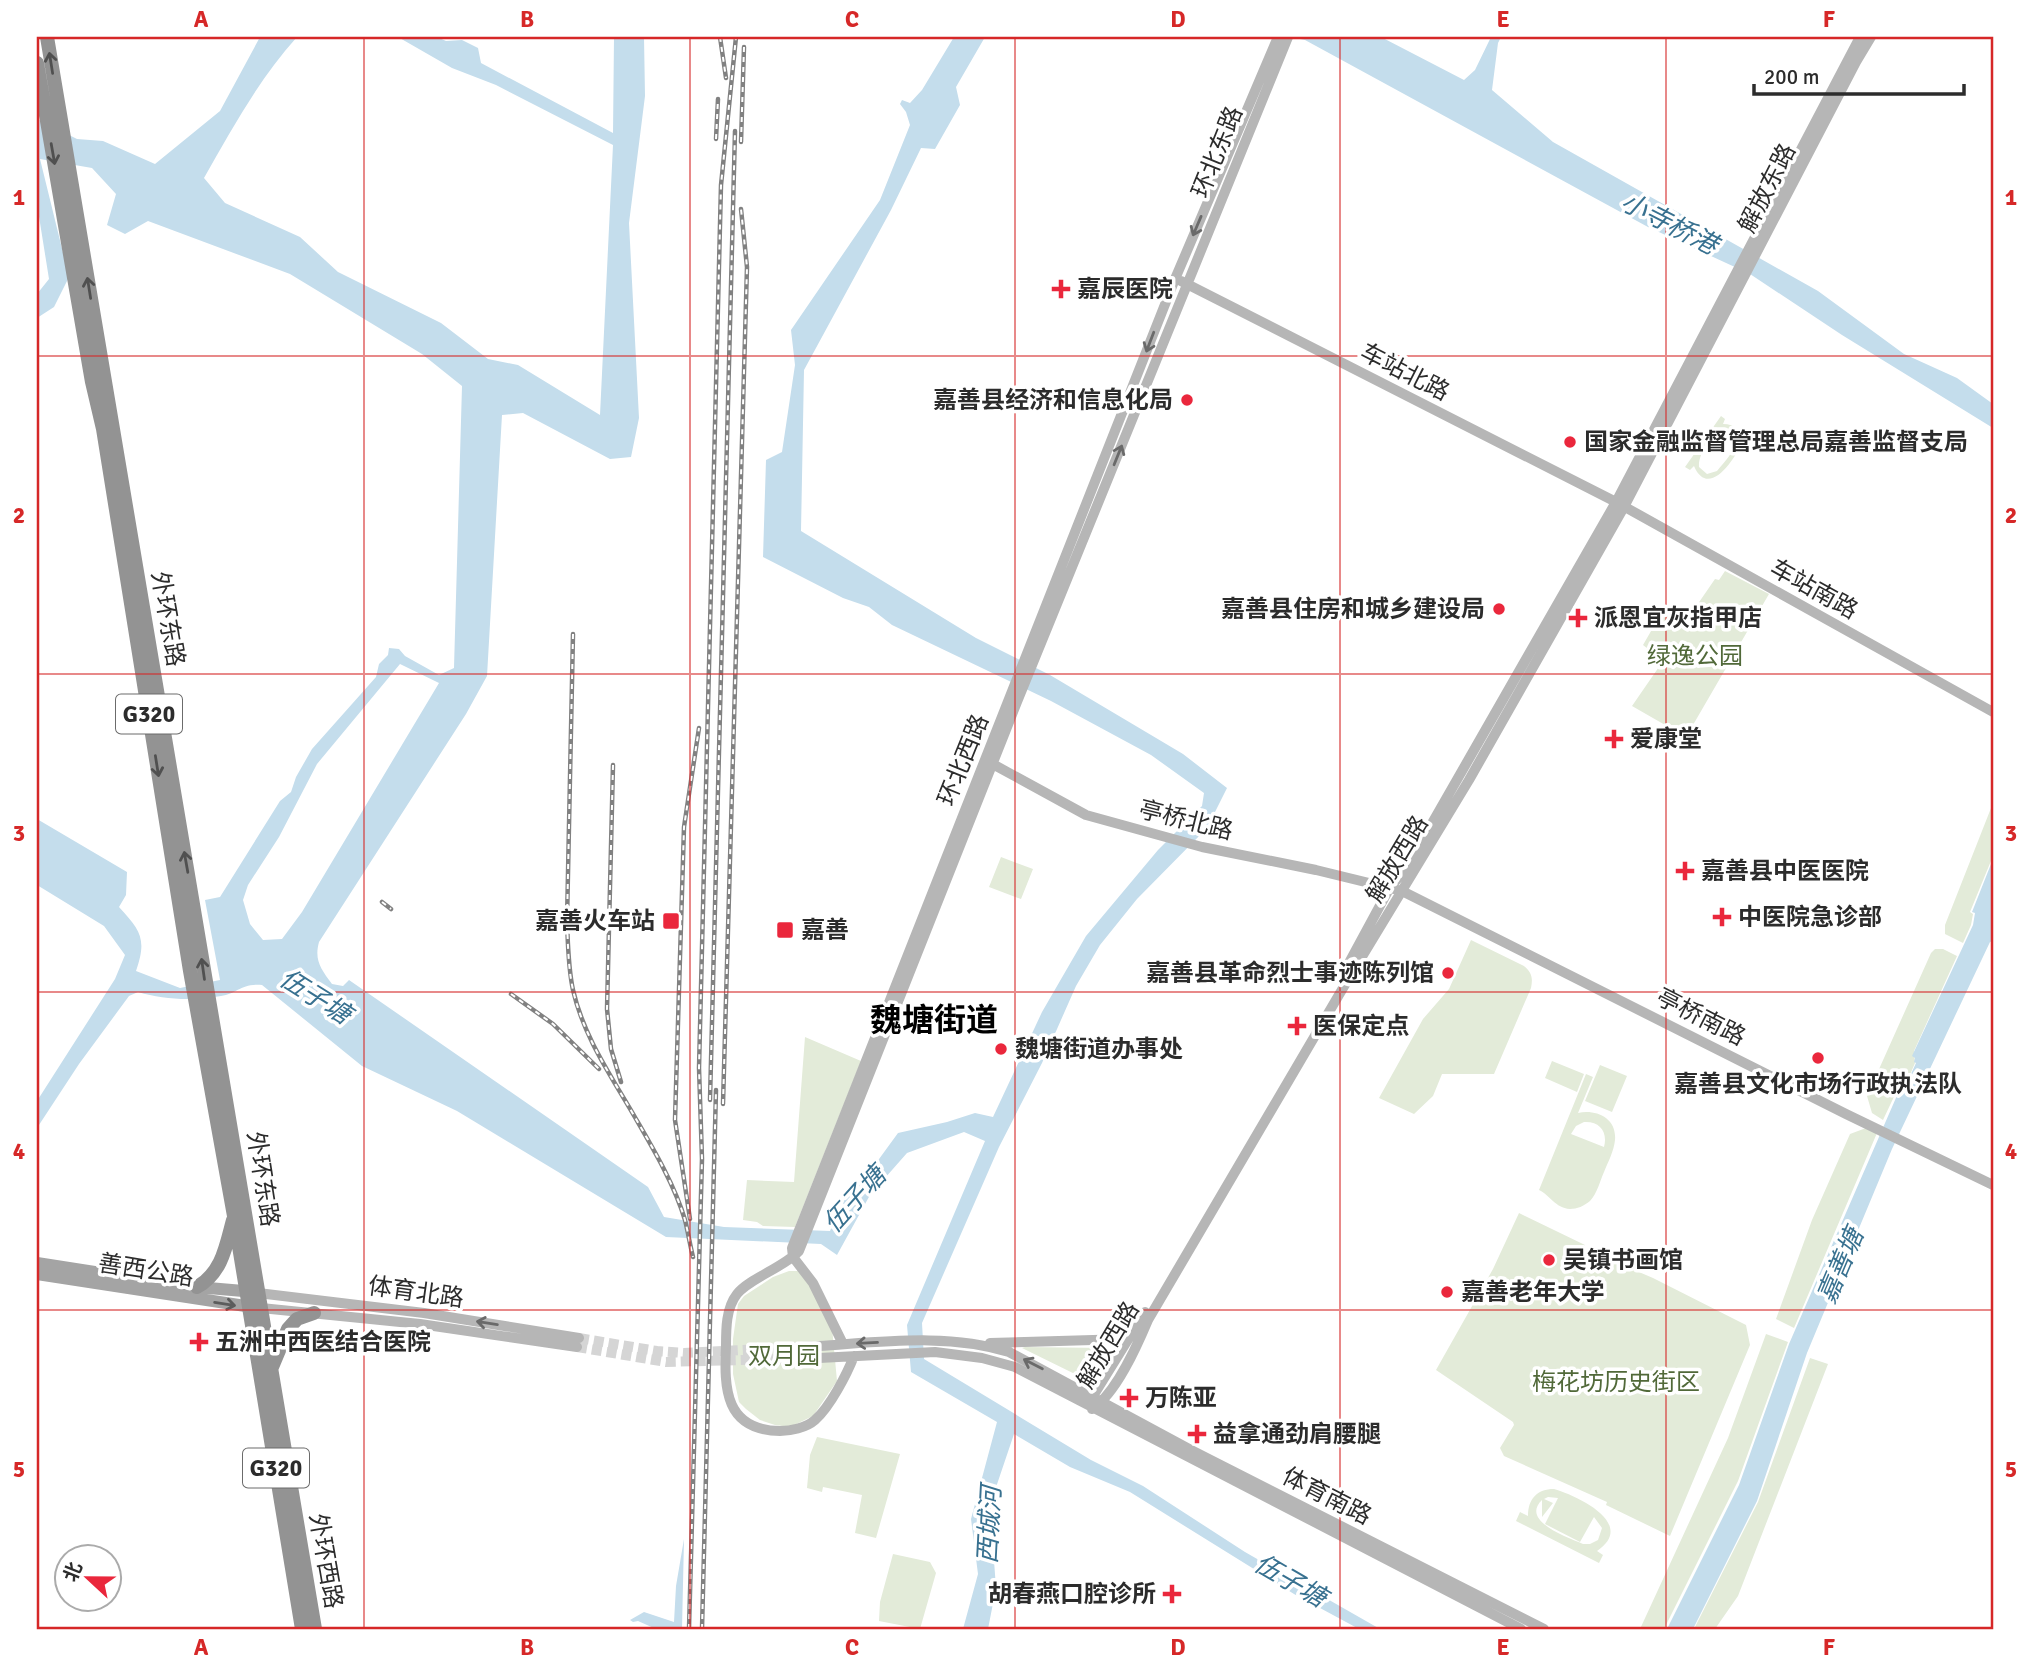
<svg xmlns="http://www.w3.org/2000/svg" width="2030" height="1666" font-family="Signika,'Noto Sans SC',sans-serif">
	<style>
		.green { fill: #e3ebd9; fill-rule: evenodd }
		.water { fill: #c4ddec; fill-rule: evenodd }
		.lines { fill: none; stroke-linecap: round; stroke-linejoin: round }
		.secondary-tunnel { stroke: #d5d5d5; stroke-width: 10; stroke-dasharray: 10 5; stroke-linecap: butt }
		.secondary { stroke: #b6b6b6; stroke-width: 10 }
		.primary { stroke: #a4a4a4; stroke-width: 12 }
		.highway { stroke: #939393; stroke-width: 14 }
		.rail-casing { stroke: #818181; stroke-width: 4.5 }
		.rail { stroke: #fff; stroke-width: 2; stroke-dasharray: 5; stroke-linecap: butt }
		.oneway { stroke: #505050 }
		.oneway2 { stroke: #6a6a6a }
		.oneway3 { stroke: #5c5c5c }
		.grid { fill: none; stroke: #d62828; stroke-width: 2; stroke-opacity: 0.55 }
		.poi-dot { fill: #ea273c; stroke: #fff; stroke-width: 2.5 }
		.labels { text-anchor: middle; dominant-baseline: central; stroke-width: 7; stroke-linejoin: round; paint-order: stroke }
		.shield { fill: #fff; stroke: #6b6b6b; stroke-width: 2 }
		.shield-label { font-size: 23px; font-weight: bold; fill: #2c2c2c }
		.street-label { font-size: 24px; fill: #2c2c2c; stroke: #fff }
		.poi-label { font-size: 24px; font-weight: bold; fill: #2c2c2c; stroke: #fff; text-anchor: start }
		.park-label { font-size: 24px; fill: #516939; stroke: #fff }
		.water-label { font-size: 26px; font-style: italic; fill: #387190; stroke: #fff }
		.district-label { font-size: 32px; font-weight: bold; fill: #000; stroke: #fff }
		.neatline { fill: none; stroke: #d62828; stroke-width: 2.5 }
		.grid-label { font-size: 23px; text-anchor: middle; font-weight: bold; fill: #d62828 }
	</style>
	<rect width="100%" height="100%" fill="#fff"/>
	<path class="green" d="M1721,416L1725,419L1723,424C1735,424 1742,431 1742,442C1735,460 1708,499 1694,466L1690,470L1685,467ZM1722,429L1733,432C1741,446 1726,460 1717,471L1707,474L1699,467C1698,454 1711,436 1722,429Z
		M1725,571L1769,594L1686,737L1632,706L1663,661L1643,645L1662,612L1684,624L1715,579L1719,580Z
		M1993,803V856L1970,912L1973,914L1971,925L1963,943L1945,934V925Z
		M1001,857L1033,869L1021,899L989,887Z
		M1471,940L1524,966C1532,973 1533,978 1531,988L1494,1074H1442L1433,1096L1414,1114L1379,1098L1423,1019L1449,989Z
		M1935,949H1943L1957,956L1914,1051L1915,1063L1906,1084L1902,1083L1899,1086L1883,1120L1872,1113L1867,1096L1931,953Z
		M805,1037L861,1061L795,1227L763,1226L757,1222L743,1220L747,1180L794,1182Z
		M1552,1061L1584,1074L1577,1092L1545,1078Z
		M1600,1065L1627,1076L1612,1112L1585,1101Z
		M1586,1074L1593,1077L1578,1113C1596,1109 1617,1118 1615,1140C1614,1151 1608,1162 1604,1172C1600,1181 1597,1194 1590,1201C1584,1206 1577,1209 1570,1209C1555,1208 1550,1195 1539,1190ZM1584,1122C1600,1121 1608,1132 1604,1147L1571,1134L1576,1126Z
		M1866,1128L1877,1133L1794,1328L1776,1319L1812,1220L1850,1134Z
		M1519,1213L1585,1245V1249L1653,1278L1746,1325L1750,1345L1670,1536L1606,1505L1607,1502L1504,1456L1500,1448L1514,1425L1513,1422L1436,1370L1493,1269Z
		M789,1271H799L811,1286L832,1327L837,1381L813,1416L790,1427L775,1425L760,1420L746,1409L739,1402L733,1374V1339L738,1304L744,1296L773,1277Z
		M1766,1334L1788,1342L1738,1481L1664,1629H1640L1728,1438Z
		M1025,1347L1105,1348L1109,1353L1097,1373L1089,1379L1083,1378L1022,1348Z
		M1810,1358L1828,1364L1738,1596L1715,1629H1694L1758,1502Z
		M817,1437L900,1454L876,1538L855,1533L862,1495L823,1487L822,1492L807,1488L810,1455Z
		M1554,1489C1578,1496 1637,1524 1597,1551L1603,1555L1599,1563L1516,1521L1520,1512L1528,1516C1528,1499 1537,1489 1554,1489ZM1548,1497L1558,1498L1545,1524L1580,1542L1594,1517L1602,1528L1598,1540L1590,1544H1583C1567,1537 1520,1521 1542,1500V1517L1553,1503L1544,1499Z
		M893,1554L930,1562L936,1573L920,1629L879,1621L880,1602Z"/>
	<path class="water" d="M260,37H297C259,79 232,129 204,178L225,203L300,237L338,272L441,323L488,359L518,365L600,415L613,145L496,85L452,68L398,37H437L446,41L462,40L478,48L481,63L613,133L614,37H644L645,96L629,223L639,418L631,457L610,459L523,413L502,415L487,676L466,714L319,942C314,960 321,969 332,984L343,986L349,980L648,1187L664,1217L724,1227L830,1231L845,1196L863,1181L898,1133L947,1122L975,1113L993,1117L1042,1012L1086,936L1158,850L1202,806L1204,793L1151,755L1051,701L892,625L869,607L843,598L763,557L766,460L782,452L795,365L791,330L880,200L910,125L906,112L900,104L902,100L910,103L922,90L954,37H985L956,87L960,105L935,149L921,148L891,210L804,370L801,531L976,638L1050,675L1183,754L1227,788L1207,828L1137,899L1100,945L1076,986L1042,1063L999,1147L922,1323L924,1359L1091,1460L1143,1486L1245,1552L1380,1629H1359L1294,1594L1130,1492L1070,1467L1014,1434L990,1505L996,1588L988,1629H963L978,1574L971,1519L997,1422L911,1372L907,1325L985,1141L964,1132L907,1153L870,1195L837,1255L821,1244L666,1237L457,1111L362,1066L262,985C241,983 237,994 221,996C194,1001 164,1000 138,992L129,996L79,1064L37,1128V1101L115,979L125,955L104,926L37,885V819L127,872L126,895L119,907C141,931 147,939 136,971L180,988L220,980L205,900L220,897L280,801L291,792L296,777L312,749L376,677L379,664L388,655L389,648L399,649L405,656L439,675L454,668L462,386L422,354L290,274L148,221L125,234L107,225L116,194L92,168L40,159L69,277L54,307L37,318V294L49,279L37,204V119L77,139L103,141L155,164L220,111ZM400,664L439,683L302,912L282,939L263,940L250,924L243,900L248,885L279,837L317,764Z
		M1290,37H1381L1464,80L1475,70L1491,37H1501L1498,43L1492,90L1553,142L1818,291L1904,354L1957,378L1993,404V428L1842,335L1750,274L1648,227L1305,40Z
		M1993,859V941L1990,942L1892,1149L1807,1353L1757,1501L1693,1629H1667L1739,1485L1789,1344L1902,1084L1906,1085L1916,1063L1914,1062L1915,1058L1912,1056L1973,925L1975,913L1972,912Z
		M684,1539L682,1629H656L638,1621L633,1622L630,1620L644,1612L674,1622L676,1586Z"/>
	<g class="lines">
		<path class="secondary-tunnel" d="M579,1338L657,1351L684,1353L819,1346
			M577,1347L666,1362L819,1358"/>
		<path class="secondary" d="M1181,281L1616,502L1993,712
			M989,762L1086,815L1202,847L1316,870L1402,891L1846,1114L1993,1185
			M1343,974L1389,889L1407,867L1616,502L1860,37
			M258,1293L424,1313L579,1338
			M261,1308L420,1324L577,1347
			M990,1343L1127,1339
			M843,1344L813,1283L793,1257L792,1248L1175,279L1278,37
			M819,1346C882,1342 948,1333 1009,1352L1189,1449L1544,1629
			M854,1356C847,1374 830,1407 815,1420C806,1428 790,1431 780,1431C725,1430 724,1389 726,1346C726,1329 726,1308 737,1294C750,1278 783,1268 799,1251L1017,702L1288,37
			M819,1358L935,1352L982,1358L1015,1367L1521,1629
			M1092,1409C1116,1394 1137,1346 1148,1320L1343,988L1469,780L1624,507L1856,62L1871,37
			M1092,1409L1093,1396L1145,1312"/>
		<path class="primary" d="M37,1263L185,1286L255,1292
			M37,1274L258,1308"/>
		<path class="highway" d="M47,37L315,1629
			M37,63L92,382L103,429L190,971L234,1216L302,1629
			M197,1287C222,1273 226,1246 233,1220
			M272,1367L288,1329L297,1319L314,1313"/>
		<g class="rail-casing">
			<path id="rail" d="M720,37L726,78
				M716,139L718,99
				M741,142L744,47
				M573,634L567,921C568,944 568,967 573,990C584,1038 612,1077 636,1119C654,1150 675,1186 685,1220C688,1232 690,1245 693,1257
				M613,765L607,1009L611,1049L621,1082
				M382,902L391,909
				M511,994L553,1024L599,1069
				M710,1100L735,131
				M723,1104L747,267L741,209
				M690,1219L675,1120L684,827L699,728
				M689,1629L702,1159L699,1068L721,185L736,37
				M702,1629L716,1090"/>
		</g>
		<use href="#rail" class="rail"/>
	</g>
	<defs><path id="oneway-shaft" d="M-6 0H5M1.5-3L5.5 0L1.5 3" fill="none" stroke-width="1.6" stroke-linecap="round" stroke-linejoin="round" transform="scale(1.75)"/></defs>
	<g class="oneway">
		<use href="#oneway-shaft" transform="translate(51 63) rotate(-99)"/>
		<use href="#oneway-shaft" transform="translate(53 154) rotate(80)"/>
		<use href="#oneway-shaft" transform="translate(89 288) rotate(-99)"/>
		<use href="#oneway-shaft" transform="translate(157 766) rotate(81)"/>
		<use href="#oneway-shaft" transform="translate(186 862) rotate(-100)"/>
		<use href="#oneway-shaft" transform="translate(203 969) rotate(-98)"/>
	</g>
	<g class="oneway2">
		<use href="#oneway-shaft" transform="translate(1197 226) rotate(113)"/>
		<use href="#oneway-shaft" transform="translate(1150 342) rotate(111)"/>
		<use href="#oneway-shaft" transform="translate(1118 455) rotate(-68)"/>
		<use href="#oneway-shaft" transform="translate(487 1323) rotate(-171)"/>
		<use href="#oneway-shaft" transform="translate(867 1343) rotate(177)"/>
		<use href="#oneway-shaft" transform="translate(1033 1364) rotate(-153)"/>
	</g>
	<use class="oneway3" href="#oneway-shaft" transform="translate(225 1304) rotate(9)"/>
	<path class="grid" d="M364,37V1629M690,37V1629M1015,37V1629M1340,37V1629M1666,37V1629M37,356H1993M37,674H1993M37,992H1993M37,1310H1993"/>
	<g class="poi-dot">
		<path d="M1057.5 278.5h7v7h7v7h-7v7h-7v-7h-7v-7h7z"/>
		<circle cx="1187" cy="400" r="7"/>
		<circle cx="1570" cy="442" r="7"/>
		<circle cx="1499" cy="609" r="7"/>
		<path d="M1574.5 607.5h7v7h7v7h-7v7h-7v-7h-7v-7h7z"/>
		<path d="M1610.5 728.5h7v7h7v7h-7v7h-7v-7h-7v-7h7z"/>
		<path d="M1681.5 860.5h7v7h7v7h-7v7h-7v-7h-7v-7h7z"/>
		<path d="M1718.5 906.5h7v7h7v7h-7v7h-7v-7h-7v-7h7z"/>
		<rect x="662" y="912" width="18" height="18" rx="3.5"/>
		<rect x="776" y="921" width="18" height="18" rx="3.5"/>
		<circle cx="1448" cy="973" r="7"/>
		<path d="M1293.5 1015.5h7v7h7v7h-7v7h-7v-7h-7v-7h7z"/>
		<circle cx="1001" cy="1049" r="7"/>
		<circle cx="1818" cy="1058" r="7"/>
		<circle cx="1549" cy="1260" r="7"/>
		<circle cx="1447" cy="1292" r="7"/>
		<path d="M195.5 1331.5h7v7h7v7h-7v7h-7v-7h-7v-7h7z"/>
		<path d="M1125.5 1387.5h7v7h7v7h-7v7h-7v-7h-7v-7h7z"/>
		<path d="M1193.5 1423.5h7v7h7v7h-7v7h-7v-7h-7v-7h7z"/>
		<path d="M1168.5 1583.5h7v7h7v7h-7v7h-7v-7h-7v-7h7z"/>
	</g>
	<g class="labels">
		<g class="shield">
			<rect x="116" y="694.5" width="66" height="39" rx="5"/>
			<rect x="243" y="1448.5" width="66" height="39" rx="5"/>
		</g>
		<g class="shield-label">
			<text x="149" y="714">G320</text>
			<text x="276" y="1468">G320</text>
		</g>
		<g class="street-label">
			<text transform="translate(1217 152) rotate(-68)">环北东路</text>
			<text transform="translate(1767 188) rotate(-63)">解放东路</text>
			<text transform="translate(1405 372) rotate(27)">车站北路</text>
			<text transform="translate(1814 589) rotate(29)">车站南路</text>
			<text transform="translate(168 619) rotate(80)">外环东路</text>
			<text transform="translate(963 760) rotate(-68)">环北西路</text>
			<text transform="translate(1186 820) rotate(14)">亭桥北路</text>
			<text transform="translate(1397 859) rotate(-59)">解放西路</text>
			<text transform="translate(1701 1017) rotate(27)">亭桥南路</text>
			<text transform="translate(263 1179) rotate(81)">外环东路</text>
			<text transform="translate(146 1270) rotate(9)">善西公路</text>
			<text transform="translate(416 1292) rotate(8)">体育北路</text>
			<text transform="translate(1108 1345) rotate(-59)">解放西路</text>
			<text transform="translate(1327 1496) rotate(27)">体育南路</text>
			<text transform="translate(326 1561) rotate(80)">外环西路</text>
		</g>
		<g class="poi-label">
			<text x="1077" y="289">嘉辰医院</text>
			<text x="1173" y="400" text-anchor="end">嘉善县经济和信息化局</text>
			<text x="1584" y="442">国家金融监督管理总局嘉善监督支局</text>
			<text x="1485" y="609" text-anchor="end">嘉善县住房和城乡建设局</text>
			<text x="1594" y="618">派恩宜灰指甲店</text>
			<text x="1630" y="739">爱康堂</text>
			<text x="1701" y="871">嘉善县中医医院</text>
			<text x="1738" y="917">中医院急诊部</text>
			<text x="655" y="921" text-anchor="end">嘉善火车站</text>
			<text x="801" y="930">嘉善</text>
			<text x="1434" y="973" text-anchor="end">嘉善县革命烈士事迹陈列馆</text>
			<text x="1313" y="1026">医保定点</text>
			<text x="1015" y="1049">魏塘街道办事处</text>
			<text x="1818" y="1084" text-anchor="middle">嘉善县文化市场行政执法队</text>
			<text x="1563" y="1260">吴镇书画馆</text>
			<text x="1461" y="1292">嘉善老年大学</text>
			<text x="215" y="1342">五洲中西医结合医院</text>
			<text x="1145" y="1398">万陈亚</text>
			<text x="1213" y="1434">益拿通劲肩腰腿</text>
			<text x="1156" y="1594" text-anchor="end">胡春燕口腔诊所</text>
		</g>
		<g class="park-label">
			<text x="1695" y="656">绿逸公园</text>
			<text x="784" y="1356">双月园</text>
			<text x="1616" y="1382">梅花坊历史街区</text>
		</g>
		<g class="water-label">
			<text transform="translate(1669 224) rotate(27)">小寺桥港</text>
			<text transform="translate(315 997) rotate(32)">伍子塘</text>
			<text transform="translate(855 1200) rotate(-48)">伍子塘</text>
			<text transform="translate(1841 1266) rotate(-67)">嘉善塘</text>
			<text transform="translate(990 1525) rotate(-87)">西城河</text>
			<text transform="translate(1290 1581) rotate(30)">伍子塘</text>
		</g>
		<g class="district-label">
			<text x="934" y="1020">魏塘街道</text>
		</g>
	</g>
	<rect width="2030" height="1666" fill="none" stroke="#ffffff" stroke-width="77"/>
	<g transform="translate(88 1578) rotate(292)"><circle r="33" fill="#ffffff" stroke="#ababab" stroke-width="2"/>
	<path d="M0-5L12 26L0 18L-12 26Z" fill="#ea273c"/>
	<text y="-10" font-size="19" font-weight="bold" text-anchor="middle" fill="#2c2c2c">北</text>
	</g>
	<path d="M1754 84v10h210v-10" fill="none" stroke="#2c2c2c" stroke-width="3.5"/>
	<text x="1764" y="84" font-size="21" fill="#2c2c2c" stroke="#ffffff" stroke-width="5" paint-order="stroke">200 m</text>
	<rect x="38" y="38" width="1954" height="1590" class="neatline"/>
	<g class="grid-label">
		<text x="201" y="27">A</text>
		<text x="527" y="27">B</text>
		<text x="852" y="27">C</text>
		<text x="1178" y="27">D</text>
		<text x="1503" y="27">E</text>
		<text x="1829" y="27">F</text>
		<text x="19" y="205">1</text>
		<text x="2011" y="205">1</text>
		<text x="19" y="523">2</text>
		<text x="2011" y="523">2</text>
		<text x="19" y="841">3</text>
		<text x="2011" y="841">3</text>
		<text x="19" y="1159">4</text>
		<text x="2011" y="1159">4</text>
		<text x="19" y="1477">5</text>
		<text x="2011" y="1477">5</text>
		<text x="201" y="1655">A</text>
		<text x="527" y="1655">B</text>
		<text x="852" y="1655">C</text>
		<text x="1178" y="1655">D</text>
		<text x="1503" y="1655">E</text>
		<text x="1829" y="1655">F</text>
	</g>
</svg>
